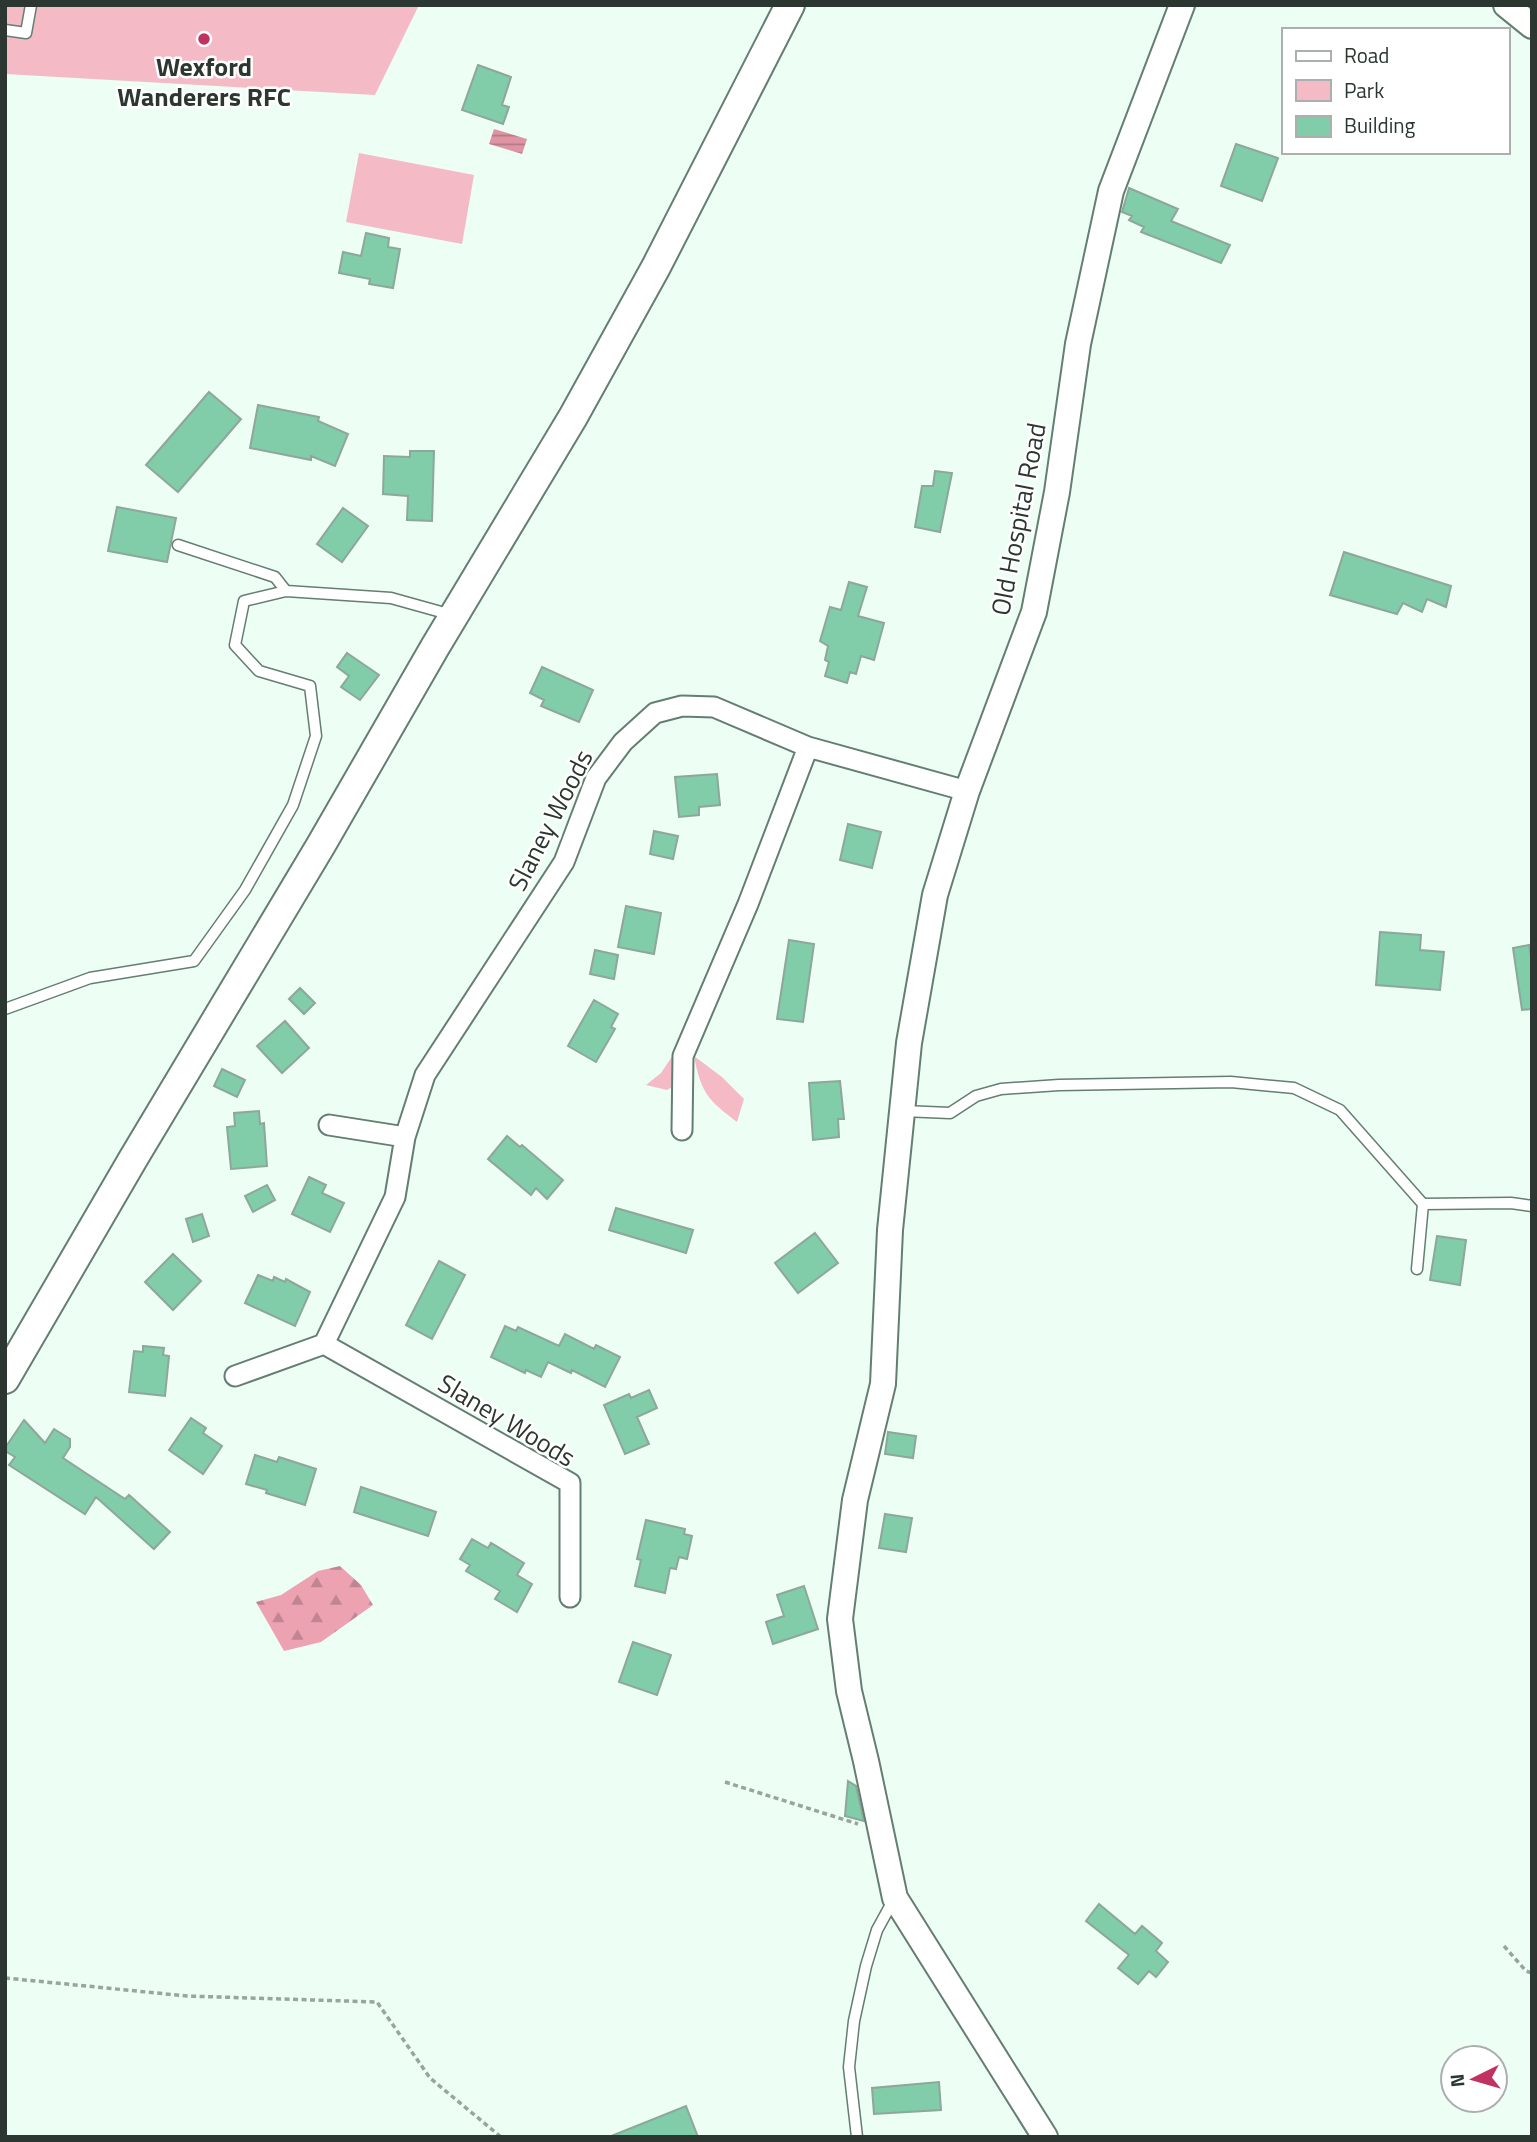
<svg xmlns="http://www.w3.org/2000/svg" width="1537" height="2142" font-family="'Titillium Web',sans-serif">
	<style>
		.green { fill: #f4bbc6 }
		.forest { fill: url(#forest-firs) }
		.water { fill: url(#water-rules) }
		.building { fill: #81cca9; stroke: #8da79a; stroke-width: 2 }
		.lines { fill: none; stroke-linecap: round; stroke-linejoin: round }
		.service-casing { stroke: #647e71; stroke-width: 13 }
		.minor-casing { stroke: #647e71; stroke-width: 23 }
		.tertiary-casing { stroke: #647e71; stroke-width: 28 }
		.secondary-casing { stroke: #647e71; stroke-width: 32 }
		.path { stroke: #97a59d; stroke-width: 3.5; stroke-dasharray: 5 3.5; stroke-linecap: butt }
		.service { stroke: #fff; stroke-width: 10 }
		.minor { stroke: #fff; stroke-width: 19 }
		.tertiary { stroke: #fff; stroke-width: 24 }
		.secondary { stroke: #fff; stroke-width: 28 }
		.poi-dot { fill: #c03260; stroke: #fff; stroke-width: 2.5 }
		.labels { text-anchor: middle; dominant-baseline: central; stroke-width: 5; stroke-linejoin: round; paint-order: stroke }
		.poi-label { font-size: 26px; font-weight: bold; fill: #2c3731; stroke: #fff }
		.street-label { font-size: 26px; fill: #2c3731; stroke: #fff }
	</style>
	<defs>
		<pattern id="forest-firs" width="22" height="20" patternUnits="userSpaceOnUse" patternTransform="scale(1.75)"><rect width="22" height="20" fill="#eda2b1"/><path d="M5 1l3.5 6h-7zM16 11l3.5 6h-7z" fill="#c08591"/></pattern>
		<pattern id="water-rules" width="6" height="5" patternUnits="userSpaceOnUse" patternTransform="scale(1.75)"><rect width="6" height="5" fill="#de94a3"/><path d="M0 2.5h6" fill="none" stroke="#b47a85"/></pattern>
	</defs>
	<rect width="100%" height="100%" fill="#edfef5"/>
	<path class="green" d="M5,5H419L375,95L5,74Z
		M359,153L474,175L462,244L346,222Z
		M675,1052L674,1086L667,1090L646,1085L661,1073Z
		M694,1056L722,1077L744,1099L737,1122C708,1100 701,1093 694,1056Z"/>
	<path class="forest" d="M340,1566L361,1585L373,1605L321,1642L284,1651L256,1602L281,1595L318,1571Z"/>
	<path class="water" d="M494,129L527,139L522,154L489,144Z"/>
	<path class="building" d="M478,65L511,77L502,105L509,107L503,124L462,110Z
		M1236,144L1278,158L1262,201L1221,186Z
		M1129,188L1178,209L1171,221L1230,245L1221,263L1141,232L1144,227L1129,220L1132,216L1122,212Z
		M366,233L389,238L388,247L400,249L393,288L369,284L370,279L339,273L343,252L361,256Z
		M209,392L241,419L178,492L146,465Z
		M258,405L319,417L318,421L348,434L335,466L311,456V460L250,448Z
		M410,451H434L432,521L407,520L408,496L383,494L384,456L410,457Z
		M935,471L952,473L940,532L915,527L922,486H933Z
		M117,507L176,518L167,562L108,551Z
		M343,508L368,526L342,562L317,544Z
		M1344,552L1451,586L1446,607L1427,599L1422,612L1403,603L1397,614L1330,595Z
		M849,582L867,587L858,616L884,623L874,660L861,656L856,674L850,672L847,683L825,676L829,662L825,660L828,646L820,641L830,607L841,610Z
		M347,653L379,675L360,700L341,687L349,676L337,667Z
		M542,667L593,690L579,722L541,706L544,700L530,693Z
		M717,774L720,805L699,807V815L679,817L675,777Z
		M848,824L881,832L872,868L840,860Z
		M654,831L678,836L673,859L650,854Z
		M626,906L661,913L654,954L618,947Z
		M1380,932L1421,935L1420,950L1444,952L1440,990L1376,985Z
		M789,940L814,944L803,1022L777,1019Z
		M1529,945L1532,963V1009L1522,1010L1513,948Z
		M595,950L618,955L614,979L590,974Z
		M300,988L315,1003L304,1014L289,999Z
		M594,1000L618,1014L611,1027L615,1029L596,1062L568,1046Z
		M285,1021L309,1048L282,1073L257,1046Z
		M222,1069L245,1080L237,1097L214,1086Z
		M840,1081L844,1119H838L839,1137L813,1140L809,1083Z
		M259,1111L260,1124L264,1123L267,1166L231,1169L227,1127L235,1126L234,1113Z
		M507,1136L520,1147L522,1145L563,1180L547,1199L536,1188L531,1195L488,1159Z
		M309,1177L326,1185L322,1193L344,1203L330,1232L292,1214Z
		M267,1185L275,1200L253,1212L245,1196Z
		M616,1208L693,1230L686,1253L609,1230Z
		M202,1214L209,1236L193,1242L186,1219Z
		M815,1233L838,1263L798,1293L775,1263Z
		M1437,1236L1466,1240L1460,1285L1430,1280Z
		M173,1254L201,1281L173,1310L145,1282Z
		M439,1261L465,1275L432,1339L406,1325Z
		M258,1275L273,1281L274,1277L285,1282L286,1279L310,1292L295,1326L245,1303Z
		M505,1326L516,1331L518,1327L559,1346L565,1334L594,1349L596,1345L620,1357L605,1387L572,1370L571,1373L548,1362L541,1377L526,1370L525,1373L491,1357Z
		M143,1346L164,1348L163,1355L169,1356L165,1396L129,1392L134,1351L143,1352Z
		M649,1390L657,1408L637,1417L649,1444L625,1454L604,1405L629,1394L631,1398Z
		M191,1418L206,1428L203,1433L222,1446L203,1474L169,1450Z
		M24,1420L45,1443L54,1429L70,1439V1447L63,1458L125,1499L129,1495L170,1532L154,1549L96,1497L85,1514L9,1465L15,1457L5,1451V1448Z
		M888,1432L916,1436L913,1458L885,1454Z
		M255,1455L277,1462L279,1457L316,1469L305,1505L266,1493L267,1490L246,1484Z
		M361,1487L436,1512L428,1536L354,1512Z
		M885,1514L912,1518L906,1552L879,1548Z
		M646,1520L685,1529L684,1534L692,1536L687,1559L679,1557L676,1569L670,1568L665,1593L635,1586L641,1560L637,1559Z
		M472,1539L488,1548L491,1543L524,1563L517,1575L532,1584L517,1612L495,1599L500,1591L466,1571L470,1565L460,1559Z
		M804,1586L818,1629L773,1644L766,1622L784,1616L777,1595Z
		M633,1642L671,1655L657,1695L619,1682Z
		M848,1781L856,1786L864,1821L845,1816Z
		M1099,1904L1135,1934L1142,1926L1162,1943L1156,1951L1168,1962L1156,1977L1149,1971L1138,1984L1118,1968L1129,1955L1086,1921Z
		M939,2082L941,2110L874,2114L872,2088Z
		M686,2106L698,2137H612L611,2136Z"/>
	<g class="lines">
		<g class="service-casing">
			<path id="service" d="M5,30L26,33L31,5
				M178,545L275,577L286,591
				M5,1009L90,978L194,961L245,890L293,805L316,736L310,686L259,671L235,645L244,601L286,591L391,598L452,615
				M903,1111L950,1113L976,1096L1001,1089L1059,1085L1231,1082L1294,1088L1340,1110L1423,1204L1417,1269
				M1423,1204L1511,1203L1532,1206
				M857,2137L849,2067L854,2021L866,1966L877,1930L894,1899"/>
		</g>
		<g class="minor-casing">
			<path id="minor" d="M329,1125L405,1137
				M682,1130L683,1056L748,904L808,747
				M235,1376L324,1344
				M570,1597V1483L324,1344L395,1197L405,1137L425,1075L564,862L596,778L623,742L655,713L682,706L714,707L808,747L967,791"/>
		</g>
		<g class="tertiary-casing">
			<path id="tertiary" d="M1506,5L1532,26
				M1045,2137L895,1898L866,1761L849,1691L840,1619L855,1500L883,1384L890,1230L909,1043L935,895L967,791L1034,612L1057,492L1078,344L1111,191L1182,5"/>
		</g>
		<g class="secondary-casing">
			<path id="secondary" d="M5,1379L133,1159L321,845L435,647L573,417L656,267L790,5"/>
		</g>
		<path class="path" d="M725,1782L858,1824
			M1504,1946L1526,1971L1532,1973
			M5,1978L187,1996L377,2002L430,2078L501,2137
			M546,2137H547"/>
		<use href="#service" class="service"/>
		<use href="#minor" class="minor"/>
		<use href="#tertiary" class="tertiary"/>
		<use href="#secondary" class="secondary"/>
	</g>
	<circle class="poi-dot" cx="204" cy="39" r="7"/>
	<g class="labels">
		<g class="poi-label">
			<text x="204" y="66">Wexford<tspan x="204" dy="30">Wanderers RFC</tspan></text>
		</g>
		<g class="street-label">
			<text transform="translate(1018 519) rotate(-79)">Old Hospital Road</text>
			<text transform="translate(550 820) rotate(-63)">Slaney Woods</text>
			<text transform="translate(507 1420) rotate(31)">Slaney Woods</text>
		</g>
	</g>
	<rect width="1537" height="2142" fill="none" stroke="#2c3731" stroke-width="14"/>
	<rect x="1282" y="28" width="228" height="126" fill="#ffffff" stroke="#abafad" stroke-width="2"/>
	<rect x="1296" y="51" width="35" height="10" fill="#ffffff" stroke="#abafad" stroke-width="2"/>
	<text x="1344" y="63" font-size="21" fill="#2c3731">Road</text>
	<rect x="1296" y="80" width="35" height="21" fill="#f4bbc6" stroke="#abafad" stroke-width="2"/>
	<text x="1344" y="98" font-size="21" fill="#2c3731">Park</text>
	<rect x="1296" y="116" width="35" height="21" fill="#81cca9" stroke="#abafad" stroke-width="2"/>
	<text x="1344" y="133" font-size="21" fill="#2c3731">Building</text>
	<g transform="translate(1474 2079) rotate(265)"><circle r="33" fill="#ffffff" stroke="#abafad" stroke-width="2"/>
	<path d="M0-5L12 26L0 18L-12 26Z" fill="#c03260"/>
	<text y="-10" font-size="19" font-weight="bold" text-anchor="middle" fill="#2c3731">N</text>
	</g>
</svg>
